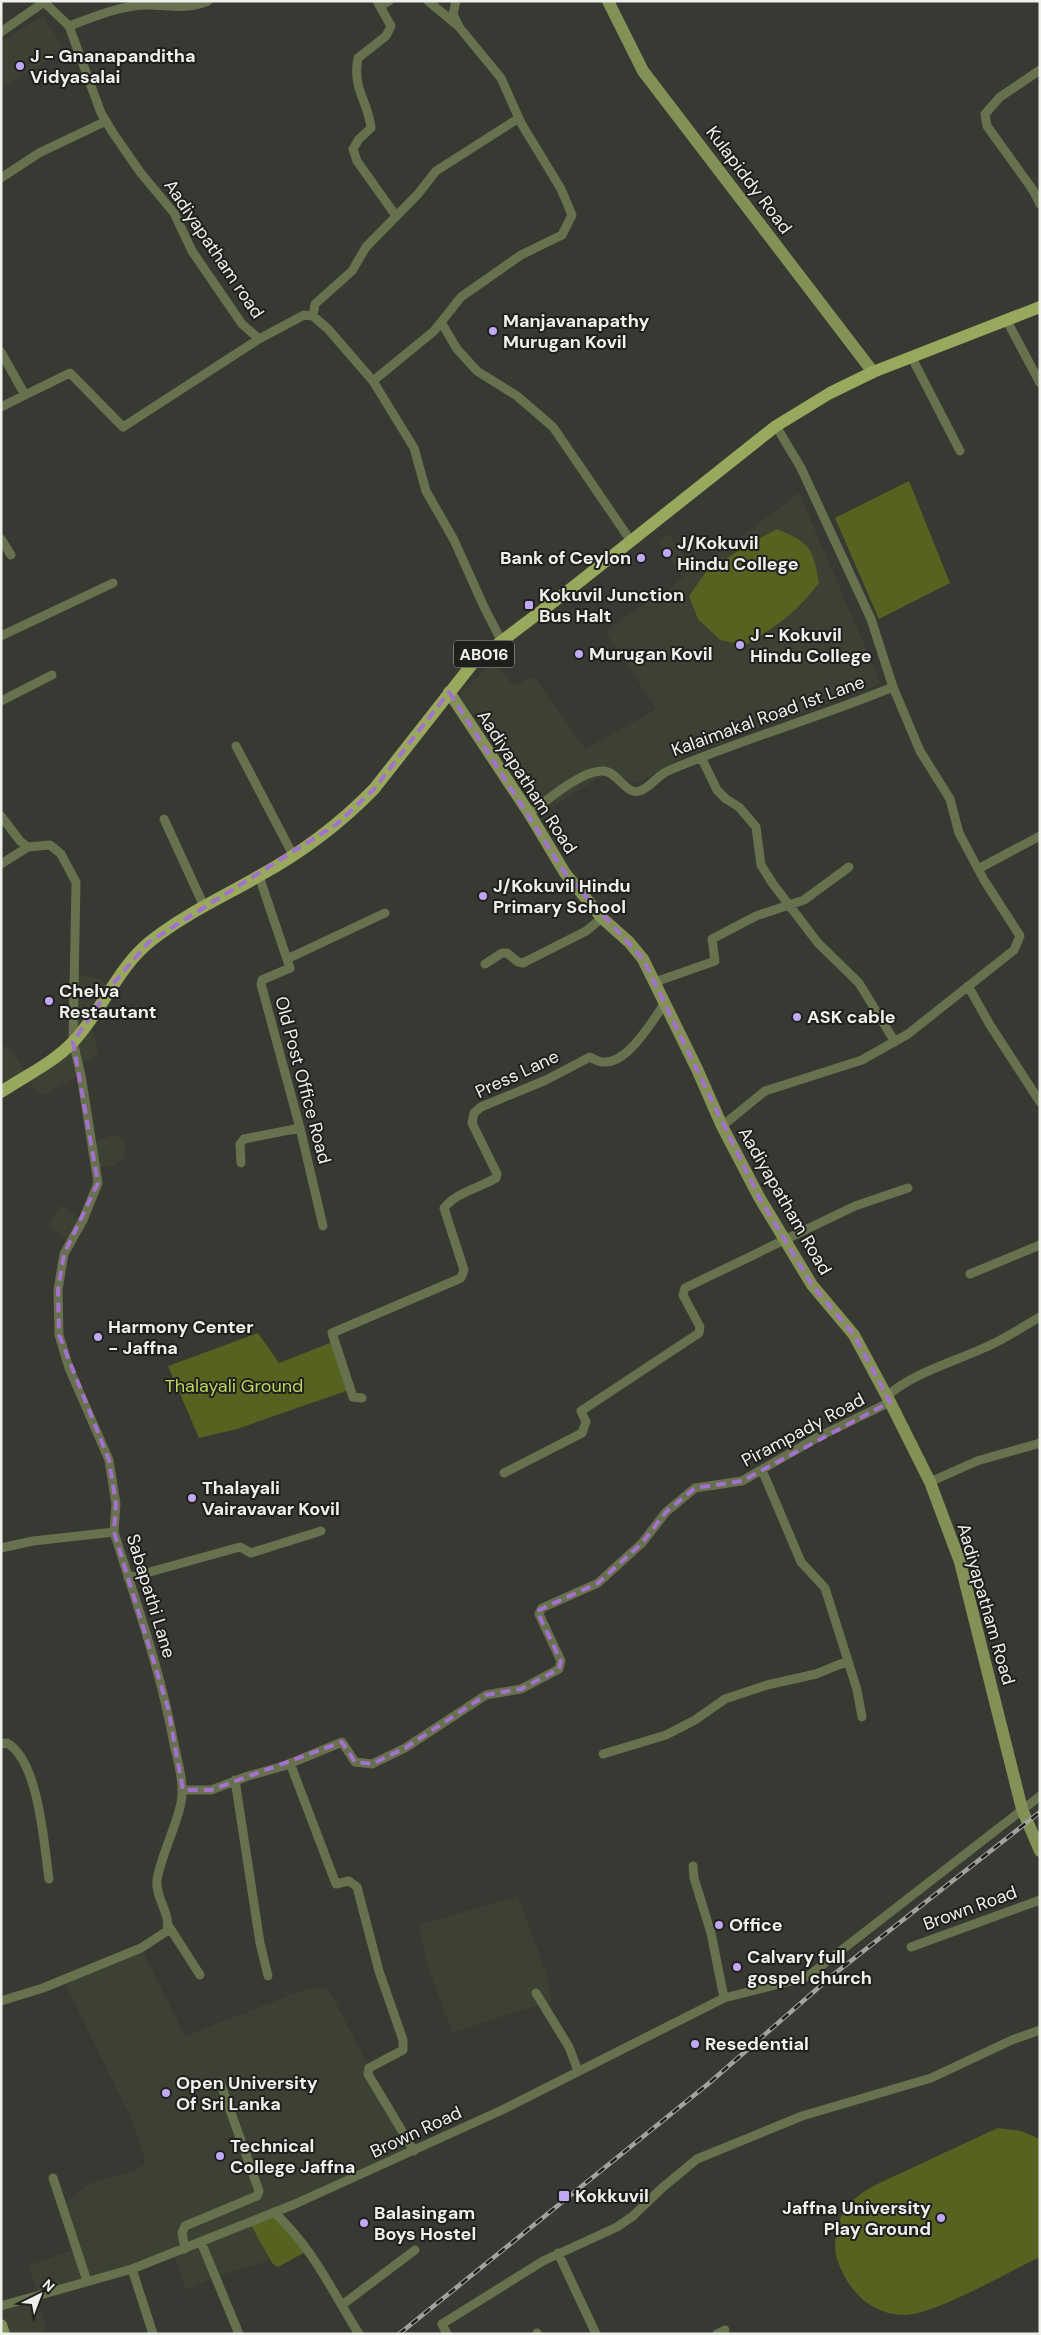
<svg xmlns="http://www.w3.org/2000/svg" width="1041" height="2335" font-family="'DM Sans',sans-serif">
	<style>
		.built { fill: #3d4134 }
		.green { fill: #556220 }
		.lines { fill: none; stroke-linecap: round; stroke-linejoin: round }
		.street { stroke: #68714d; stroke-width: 9 }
		.secondary { stroke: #839156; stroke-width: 12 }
		.primary { stroke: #98a95d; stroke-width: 12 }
		.rail-casing { stroke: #a1a39d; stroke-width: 4.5 }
		.rail { stroke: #1f201d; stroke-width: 2.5; stroke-dasharray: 8; stroke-linecap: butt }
		.marked { fill: none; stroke: #a371ce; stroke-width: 4; stroke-dasharray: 10 6; stroke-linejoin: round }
		.poi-dot { fill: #c1a8f3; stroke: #1f201d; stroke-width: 2 }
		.labels { text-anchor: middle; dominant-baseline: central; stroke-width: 4; stroke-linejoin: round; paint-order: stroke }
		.shield { fill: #1f201d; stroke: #b0b2ad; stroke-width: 1 }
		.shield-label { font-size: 16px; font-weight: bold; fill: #eef0eb }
		.poi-label { font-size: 18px; font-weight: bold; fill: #eef0eb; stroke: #1f201d; text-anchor: start }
		.street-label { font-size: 18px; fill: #eef0eb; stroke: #1f201d }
		.park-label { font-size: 18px; fill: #bed75c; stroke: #1f201d }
	</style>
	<rect width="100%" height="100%" fill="#373932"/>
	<path class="built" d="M43,16L65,50L4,87L1,83V41Z
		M799,493L881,684L687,755L637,783L608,772L546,811L459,696L495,660L513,686L534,676L585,749L656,709L605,631L683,578L658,541L668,534L695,571Z
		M74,974L95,977L111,986L88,1022L95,1039L98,1055L79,1066L81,1075L42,1095L33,1086L27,1075L1,1089V1045L12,1049L27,1075L73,1042Z
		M112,1135L119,1137L123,1141L125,1147V1158L112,1166L96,1168L92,1143Z
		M61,1205L83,1220L71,1242L47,1226Z
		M518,1896L545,1970L553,2000L452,2033L426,1960L419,1925Z
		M141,1948L185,2036L306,1989L325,1987L333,1997L413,2154L249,2223L270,2260L215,2277L186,2290L173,2253L39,2295L28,2266L78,2248L66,2204L81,2189L91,2183L135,2170L144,2165L145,2159L130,2116L63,1979Z
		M35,2297L45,2321V2331L41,2334H1V2306Z"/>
	<path class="green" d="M909,481L950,583L879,619L835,518Z
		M777,529C811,543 813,549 819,583C795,614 777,626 745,645L720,640L698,619L689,596L706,572L744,547Z
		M258,1333L279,1363L335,1341L346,1391L237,1429L199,1438L168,1366Z
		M998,2128L1021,2131L1040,2139V2257C1010,2271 934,2315 905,2315C871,2315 847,2290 837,2259C832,2243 837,2215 850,2203C867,2186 891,2178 912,2168C941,2154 969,2141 998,2128Z
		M274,2212L309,2250L278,2267L272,2263L249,2222Z"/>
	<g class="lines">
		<path class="street" d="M43,1L69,26C93,17 117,7 143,5C168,4 183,11 208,1
			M377,1L391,26L386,36L358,58C352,90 368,100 371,128L359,139L353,149L357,161L396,216
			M428,1L457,25
			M380,6L389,1
			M69,26L101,113L113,133L140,172L174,213L192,251L242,324L259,339L304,315L313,316L328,329L373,381L414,448L426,491L454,540L484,607L501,640
			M1,32L44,2
			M1040,70L1000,97L985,114L987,126L1033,190L1040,204
			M1,178L39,153L106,121
			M313,316L315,304L352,271L366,247L418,194L436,171L519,118
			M1006,319L1040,383
			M441,322L457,349L477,371L517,396L553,427L631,541
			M1,352L25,395L70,373L123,427L259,339
			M912,358L960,451
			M373,381L434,331L461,297L521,255L562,235L572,215L561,189L521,123L501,78L459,27L453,14L456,1
			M1,407L25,395
			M1,539L11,555
			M1,636L113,583
			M1,701L52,675
			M236,746L293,855
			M702,759L717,790L726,799L739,807L756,827L761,865L773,884L818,943L859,983L895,1042
			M529,813C547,801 582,769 604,771C618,772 627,798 642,790C652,785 659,774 670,770C743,739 820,717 893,687
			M1,816L20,841L28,847L50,845L61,854L76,882L73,1042L81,1075L98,1183L83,1220L64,1254L58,1290L59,1335L69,1368L109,1460L116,1504L114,1532C136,1602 161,1672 174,1744C177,1758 182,1774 182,1789C184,1812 161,1853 157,1880C155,1898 171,1913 167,1931L141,1948L43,1988L1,2001
			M164,819L204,906
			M1,864L28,847
			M978,869L1040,836
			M259,876L290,968L262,980L261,984L300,1128L323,1226
			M287,959L385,913
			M485,964L502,953H507L518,962L523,963L586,931L602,918
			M655,982L715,961L712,939L756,916L804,900L849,867
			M968,986L990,1025L1040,1102
			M722,1126L765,1091L862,1060L908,1034L1014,950L1020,936L984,880L959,833L950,799L920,751L893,687L871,619L801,468L776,426
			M241,1163L240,1144L244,1139L300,1128
			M970,1274L1040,1245
			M886,1397C912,1373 954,1362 986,1347C1005,1339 1022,1327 1040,1317
			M362,1398L353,1397L332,1333L461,1278L464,1270L444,1208C457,1192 479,1188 496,1178L497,1174L472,1123L474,1113L481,1107L546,1080L590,1057C594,1059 600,1063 605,1062C629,1062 652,1021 665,1003
			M762,1470L801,1562L825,1588L848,1661
			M504,1473L582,1433L586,1422L581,1411L699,1333L700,1327L683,1295L685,1288L855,1206L908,1188
			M930,1482L977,1461L1040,1443
			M1,1548L33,1541L114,1532
			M128,1578L240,1547L251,1553L321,1531
			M1,1744L7,1743C39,1761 44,1845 49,1879
			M603,1754L666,1735L695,1720L725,1699L767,1685L816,1674L848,1661L857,1690L862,1717
			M290,1763L336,1884L349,1881L357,1887L379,1971L403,2040V2050L369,2068L368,2074L414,2151
			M235,1780L260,1943L268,1976
			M183,1790H211L248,1776L284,1766L342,1742L355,1762L372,1764L405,1748L486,1695L521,1689L559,1669L561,1661L539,1614L542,1608L598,1583L642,1543L666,1512L695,1488L742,1481L818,1437L890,1402
			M693,1866L694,1878L711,1933L724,1998
			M168,1925L200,1975
			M911,1947L1040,1900
			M536,1993L569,2047L578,2071
			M53,2178L87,2281
			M274,2212C315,2251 330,2288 359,2334
			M201,2242L239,2334
			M185,2249L182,2233L185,2226L257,2196L259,2191L220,2082
			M558,2253L596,2334
			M132,2269L153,2334
			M342,2305L415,2250
			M1,2306L132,2269L295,2204L502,2110L724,1998L807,1977L1040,1796
			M447,2334L442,2324L543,2261L617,2227L633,2216L662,2188L697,2159L802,2116L931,2078L1012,2040L1040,2030
			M537,2334V2333
			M717,2334L725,2330"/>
		<path class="secondary" d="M608,1L643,71L873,372
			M449,692L529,813L565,873L602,918L629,942L643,959L697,1069L722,1126L759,1197L812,1285L854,1335L890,1402L930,1482L960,1562L1022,1809L1040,1851
			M1,2325L4,2334"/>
		<path class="primary" d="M1,1092C25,1076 53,1063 73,1042C102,1012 117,967 152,940C185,914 223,897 259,876C301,853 340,824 374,789L473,663L573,587L776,426L830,393L873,372L1040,307"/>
		<g class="rail-casing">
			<path id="rail" d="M399,2334L708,2084L833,1975L1040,1812"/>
		</g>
		<use href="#rail" class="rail"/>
	</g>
	<path class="marked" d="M449,692L565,873L643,959L759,1197L812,1285L854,1335L890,1402L742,1481L695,1488L666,1512L642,1543L598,1583L537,1611L561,1661L559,1669L521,1689L486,1695L405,1748L372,1764L355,1762L342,1742L211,1790H183L168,1708L114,1532L116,1504L109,1460L59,1335L58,1290L64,1254L98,1183L73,1042L111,986L149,942L337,824L374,789Z"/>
	<g class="poi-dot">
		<circle cx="20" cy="66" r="5"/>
		<circle cx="493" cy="331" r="5"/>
		<circle cx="667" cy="553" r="5"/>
		<circle cx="641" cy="558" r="5"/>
		<rect x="524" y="600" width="10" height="10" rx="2.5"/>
		<circle cx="740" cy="645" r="5"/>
		<circle cx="579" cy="654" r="5"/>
		<circle cx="483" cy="896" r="5"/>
		<circle cx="49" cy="1001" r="5"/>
		<circle cx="797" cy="1017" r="5"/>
		<circle cx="98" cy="1337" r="5"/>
		<circle cx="192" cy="1498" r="5"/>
		<circle cx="719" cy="1925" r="5"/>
		<circle cx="737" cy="1967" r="5"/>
		<circle cx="695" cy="2044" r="5"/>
		<circle cx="166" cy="2093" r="5"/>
		<circle cx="220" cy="2156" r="5"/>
		<rect x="558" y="2190" width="12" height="12" rx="2.5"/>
		<circle cx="941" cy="2218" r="5"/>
		<circle cx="364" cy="2223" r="5"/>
	</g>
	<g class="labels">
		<rect class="shield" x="454" y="640.5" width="60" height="27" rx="4"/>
		<g class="shield-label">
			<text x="484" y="654">AB016</text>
		</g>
		<g class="poi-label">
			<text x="30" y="56">J - Gnanapanditha<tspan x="30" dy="21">Vidyasalai</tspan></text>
			<text x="503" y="321">Manjavanapathy<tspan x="503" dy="21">Murugan Kovil</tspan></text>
			<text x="677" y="543">J/Kokuvil<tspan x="677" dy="21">Hindu College</tspan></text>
			<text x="631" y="558" text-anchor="end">Bank of Ceylon</text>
			<text x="539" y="595">Kokuvil Junction<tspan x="539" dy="21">Bus Halt</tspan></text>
			<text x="750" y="635">J - Kokuvil<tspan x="750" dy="21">Hindu College</tspan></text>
			<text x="589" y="654">Murugan Kovil</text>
			<text x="493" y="886">J/Kokuvil Hindu<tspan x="493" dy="21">Primary School</tspan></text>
			<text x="59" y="991">Chelva<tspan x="59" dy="21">Restautant</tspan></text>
			<text x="807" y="1017">ASK cable</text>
			<text x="108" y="1327">Harmony Center<tspan x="108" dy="21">- Jaffna</tspan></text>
			<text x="202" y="1488">Thalayali<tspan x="202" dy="21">Vairavavar Kovil</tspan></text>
			<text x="729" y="1925">Office</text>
			<text x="747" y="1957">Calvary full<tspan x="747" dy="21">gospel church</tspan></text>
			<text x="705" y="2044">Resedential</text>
			<text x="176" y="2083">Open University<tspan x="176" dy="21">Of Sri Lanka</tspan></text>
			<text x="230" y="2146">Technical<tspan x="230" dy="21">College Jaffna</tspan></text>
			<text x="575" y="2196">Kokkuvil</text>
			<text x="931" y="2208" text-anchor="end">Jaffna University<tspan x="931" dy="21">Play Ground</tspan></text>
			<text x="374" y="2213">Balasingam<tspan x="374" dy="21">Boys Hostel</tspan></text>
		</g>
		<g class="street-label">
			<text transform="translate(749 180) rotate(53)">Kulapiddy Road</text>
			<text transform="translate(214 249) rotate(56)">Aadiyapatham road</text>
			<text transform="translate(768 716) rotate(-20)">Kalaimakal Road 1st Lane</text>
			<text transform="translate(527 782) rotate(57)">Aadiyapatham Road</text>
			<text transform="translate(517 1074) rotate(-25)">Press Lane</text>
			<text transform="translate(303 1080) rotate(75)">Old Post Office Road</text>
			<text transform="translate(785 1201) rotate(60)">Aadiyapatham Road</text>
			<text transform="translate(803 1430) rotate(-28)">Pirampady Road</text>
			<text transform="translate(151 1596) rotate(73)">Sabapathi Lane</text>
			<text transform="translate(986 1604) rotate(74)">Aadiyapatham Road</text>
			<text transform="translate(970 1908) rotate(-20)">Brown Road</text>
			<text transform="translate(416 2132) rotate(-25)">Brown Road</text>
		</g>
		<g class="park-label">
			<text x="234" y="1386">Thalayali Ground</text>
		</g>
	</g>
	<rect width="1041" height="2335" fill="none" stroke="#eef0eb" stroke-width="5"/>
	<g transform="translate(40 2295) rotate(42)" stroke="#1f201d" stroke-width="4" paint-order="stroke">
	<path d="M0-4L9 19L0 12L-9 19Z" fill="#eef0eb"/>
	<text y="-8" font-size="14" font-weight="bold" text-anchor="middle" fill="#eef0eb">N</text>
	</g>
</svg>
